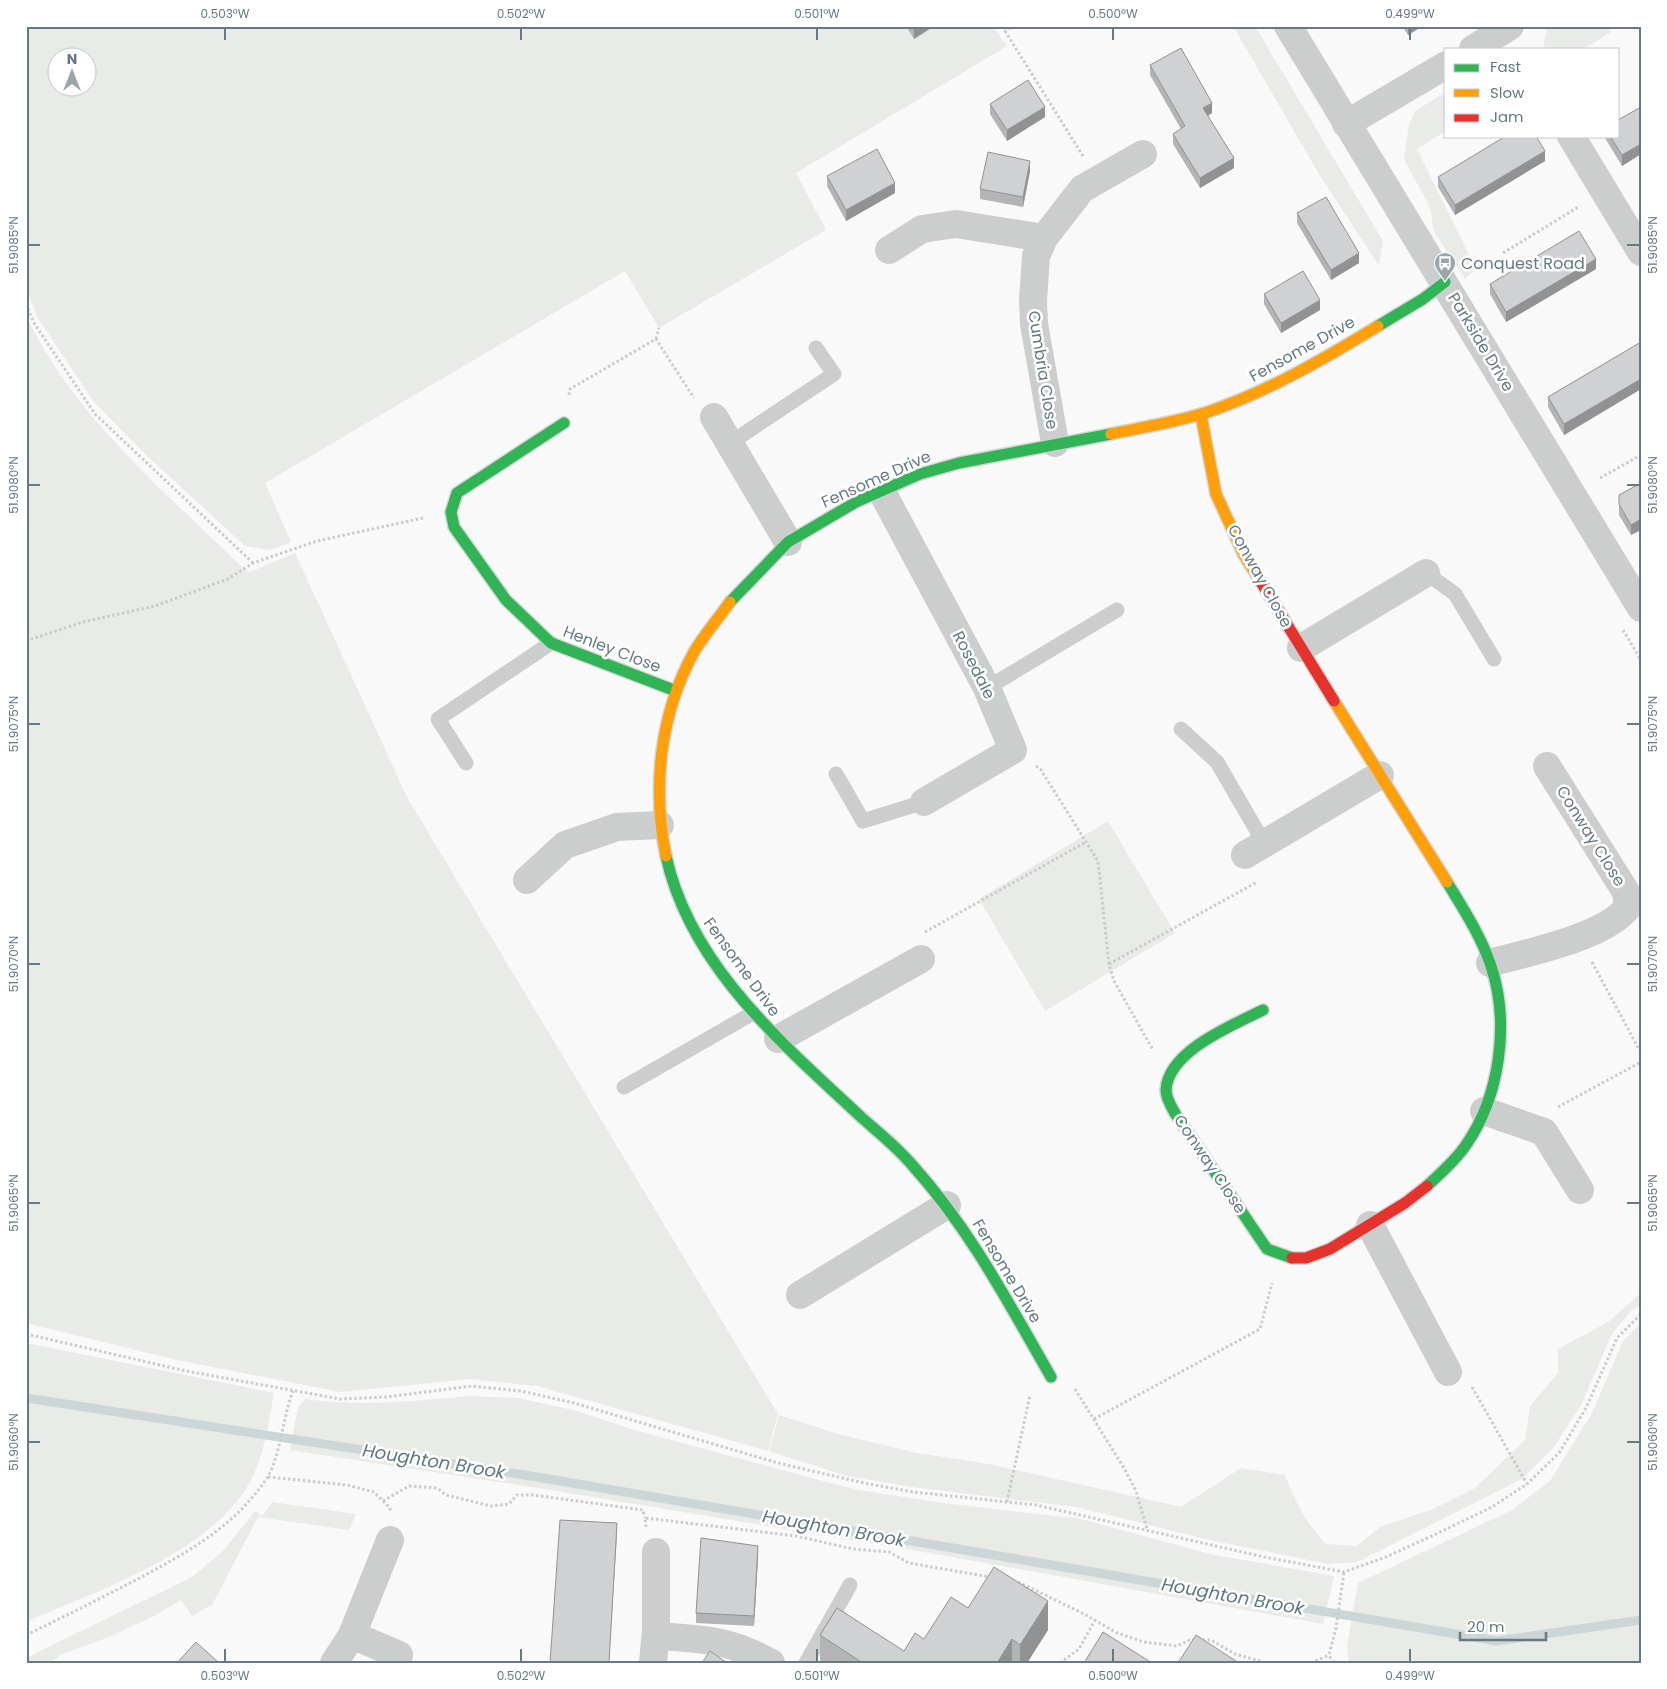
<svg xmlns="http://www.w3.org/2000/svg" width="1667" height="1689" font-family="Poppins,sans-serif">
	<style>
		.green { fill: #e8ebe6; fill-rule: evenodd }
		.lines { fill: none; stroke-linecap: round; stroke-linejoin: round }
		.stream { stroke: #ccd6d7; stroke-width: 9 }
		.fast-casing { stroke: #d5d6d6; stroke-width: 14 }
		.slow-casing { stroke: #d5d6d6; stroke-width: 14 }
		.jam-casing { stroke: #d5d6d6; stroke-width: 14 }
		.path { stroke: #cacbcc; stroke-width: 3; stroke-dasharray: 2.5 2.5; stroke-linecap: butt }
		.lane { stroke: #cccece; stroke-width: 15 }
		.street { stroke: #cccece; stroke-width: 28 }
		.fast { stroke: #30b455; stroke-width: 11 }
		.slow { stroke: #ff9f0a; stroke-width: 11 }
		.jam { stroke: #e5322d; stroke-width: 11 }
		.wall { fill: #b2b4b5 }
		.shaded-wall { fill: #919293 }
		.building { fill: #cfd1d2; stroke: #919293 }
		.ticks { fill: none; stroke: #657a82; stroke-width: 2 }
		.labels { text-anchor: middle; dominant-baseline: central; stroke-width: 5; stroke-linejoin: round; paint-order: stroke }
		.poi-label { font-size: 16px; fill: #657a82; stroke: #fff; text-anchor: start }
		.street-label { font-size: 16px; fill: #657a82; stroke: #fff }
		.water-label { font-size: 18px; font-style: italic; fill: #60787c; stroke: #fff }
		.neatline { fill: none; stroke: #657a82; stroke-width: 2 }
		.ticks-label { font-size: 12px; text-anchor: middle; fill: #657a82 }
	</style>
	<rect width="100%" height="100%" fill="#f9f9f9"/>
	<path class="green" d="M26,26H993L1007,46L796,173L826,230L659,328L625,271L265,483L291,542L271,550L245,546L145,454L94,402L39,320L26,290ZM58,58H88V88H58Z
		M1233,26H1255L1383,241L1379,266L1319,174Z
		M1547,26H1609L1611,32L1584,49H1543Z
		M1446,92V131L1417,149L1476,269L1465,279L1433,230L1431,211L1425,198L1404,159L1409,124L1415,111Z
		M26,315C68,410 169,496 243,568L250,572L295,553L407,797L778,1414L768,1451L537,1386L471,1379L340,1392L177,1360L26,1323Z
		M1108,821L1175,933L1045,1011L979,899Z
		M1641,1293V1305L1630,1312L1612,1334L1581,1405L1554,1447L1522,1479L1357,1562L1329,1564L1214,1541L1076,1507L912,1487L847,1476L769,1451L779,1415L838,1434L917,1453L989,1464L1181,1507L1241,1468L1285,1475C1295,1502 1306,1523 1326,1544L1357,1546L1380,1527L1433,1509L1475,1488L1525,1440L1530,1406L1558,1373V1349L1608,1322Z
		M1641,1323V1663H1349L1347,1646L1358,1583L1512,1510L1550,1481L1592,1413L1623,1341Z
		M26,1343L274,1393C268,1426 264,1459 247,1487C205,1555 96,1591 26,1622Z
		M470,1396L518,1398L577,1411L634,1430L853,1489L943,1503L1081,1519L1210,1554L1334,1576L1323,1624L935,1554L532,1487L290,1450L298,1407L305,1399C360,1407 415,1401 470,1396Z
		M272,1502L356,1514L349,1530L258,1517L212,1605L192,1616L181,1600L156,1615L109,1637L60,1655L49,1663H26V1658L192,1577L223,1551L255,1511L262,1516Z"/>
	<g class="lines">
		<path class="stream" d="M26,1398L531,1476L1497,1641L1641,1620"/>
		<g class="fast-casing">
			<path id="fast" d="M1378,326L1423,299L1445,282
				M564,423L457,493L451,512L454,527L506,600L551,643L676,691
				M730,602L788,542L856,502L920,474L959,463L1111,434
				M666,856C690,966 782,1043 861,1117C879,1133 898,1148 913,1166C970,1229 1009,1304 1051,1377
				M1263,1010C1233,1025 1168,1051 1166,1090C1166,1099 1172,1108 1176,1115L1267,1249L1292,1258
				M1427,1186C1440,1174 1456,1160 1466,1145C1500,1096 1510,1023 1491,966C1481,936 1464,910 1447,882"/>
		</g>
		<g class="slow-casing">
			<path id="slow" d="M1201,415L1216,494L1244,555L1261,582
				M1111,434C1144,427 1177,422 1208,412C1269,391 1324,359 1378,326
				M1334,701L1447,882
				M666,856C652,787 660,714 694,652C704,635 718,619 730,602"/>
		</g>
		<g class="jam-casing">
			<path id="jam" d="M1261,582L1334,701
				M1292,1258H1306L1330,1249L1405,1203L1427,1186"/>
		</g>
		<path class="path" d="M1002,26L1005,31L1014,26
			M1005,31L1083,156
			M1503,253L1580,206
			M26,304L34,323L95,414L253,563
			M656,339L659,328
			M569,395L570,389L656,339L694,398
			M1600,478L1641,455
			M1623,630L1641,660
			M26,641L83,622L155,606L228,579L253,563L317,541L423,518
			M1036,766L1041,770L1098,861L1109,964L1114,981L1153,1050
			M925,932L1086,842
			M1592,962L1641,1053
			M1109,964L1257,882
			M1558,1107L1641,1062
			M26,1334L186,1371L340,1399L386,1397L472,1386L521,1391L574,1403L778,1463L864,1483L913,1492L1036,1505L1264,1557L1344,1572L1386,1557L1436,1534L1492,1507L1527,1484L1559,1453L1586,1408L1617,1338L1641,1314
			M1472,1387L1527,1484
			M1075,1389L1124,1468L1136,1491L1147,1529
			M1094,1419L1260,1329L1272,1283
			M268,1477L347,1485L374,1492L390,1508V1512
			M383,1501L409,1486L437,1488L446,1495L491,1506L509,1504L517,1495H533L643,1510L645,1518
			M1007,1502L1030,1395
			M646,1527L645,1518L796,1536L853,1549L889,1552L909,1563L990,1577
			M1018,1582L1084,1614L1117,1633L1144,1642L1177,1646L1190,1640H1211L1235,1654L1267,1663
			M26,1635C62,1618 97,1600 132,1582C183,1555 234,1528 267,1478C280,1458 283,1416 293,1391
			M1060,1663L1079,1649L1095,1620
			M1311,1663L1329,1655
			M1333,1663L1329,1655L1336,1628L1344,1572"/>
		<path class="lane" d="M730,443L834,374L816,348
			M1426,573L1455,594L1494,659
			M987,688L1117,610
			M1181,729L1217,762L1264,843
			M466,763L438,719L551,643
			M836,774L863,821L924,802
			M624,1087L753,1013
			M806,1663L850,1585"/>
		<path class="street" d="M1288,26L1641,608
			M1473,49L1510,26
			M1346,124L1446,65
			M1571,136L1641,252
			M889,250L922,229L956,224L1044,238
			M714,417L788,542
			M1055,443L1034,324L1033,301L1036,256L1044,238L1082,189L1143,154
			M882,492L987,688L1013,750L924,802
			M1301,648L1426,573
			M1245,855L1380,775
			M527,880L565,845L617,827L660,825
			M1490,963C1526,953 1606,937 1628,907L1626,892L1547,766
			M778,1039L921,959
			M1484,1111L1544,1132L1580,1190
			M1370,1225L1448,1372
			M800,1295L947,1205
			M352,1635L399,1655
			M656,1636C702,1639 729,1639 771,1663
			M334,1663L352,1635L390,1540
			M653,1663L656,1629V1552"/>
		<use href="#fast" class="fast"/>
		<use href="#slow" class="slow"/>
		<use href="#jam" class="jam"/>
	</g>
	<path class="wall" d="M906,26H934L914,39Z
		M1402,26H1423L1408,35Z
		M1150,65L1212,113L1208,116L1234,168L1200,188L1173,144V134L1181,129L1150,75Z
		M990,104L1045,117L1007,141L990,114Z
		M1641,107V154L1622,166L1605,138V136H1618Z
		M1545,161L1455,215L1438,187V177Z
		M1030,171L1023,207L980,199V189Z
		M827,176L895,193L846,221L827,186Z
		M1297,213L1359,263L1331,280L1297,223Z
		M1596,269L1506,322L1490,294V284Z
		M1264,294L1320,310L1281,333L1264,304Z
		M1641,342V389L1564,435L1548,407V397Z
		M1641,483L1631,535L1619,515V495Z
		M758,1556L754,1626L696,1623V1613Z
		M968,1608L1048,1630L1027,1663H820V1635L904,1651L924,1639Z"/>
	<path class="shaded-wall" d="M914,26H934L914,39Z
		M1408,26H1423L1408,35Z
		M1212,103V113L1203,118V108Z
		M1045,107V117L1007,141V130Z
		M1641,144V154L1622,166V155Z
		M1545,151V161L1455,215V205Z
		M1234,158V168L1200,188V178Z
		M1030,161V171L1023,207V197Z
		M895,183V193L846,221V210Z
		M1359,253V263L1331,280V270Z
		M1596,259V269L1506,322V312Z
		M1320,300V310L1281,333V323Z
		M1641,379V389L1564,435V424Z
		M1641,519V530L1631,535V525Z
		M617,1523V1533L609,1663Z
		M758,1546V1556L754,1626V1616Z
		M1048,1601V1630L1027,1663H1020V1645Z
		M1012,1639V1663H997Z"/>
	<path class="building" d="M1181,48L1212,103L1203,108L1234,158L1200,178L1173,134L1185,126L1150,65Z
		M1028,80L1045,107L1007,130L990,104Z
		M1641,107V144L1622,155L1610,136H1618V120Z
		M1506,136H1536L1545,151L1455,205L1438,177Z
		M877,149L895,183L846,210L827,176Z
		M988,152L1030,161L1023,197L980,189Z
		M1326,197L1359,253L1331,270L1297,213Z
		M1579,231L1596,259L1506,312L1490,284Z
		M1303,271L1320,300L1281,323L1264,294Z
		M1641,342V379L1564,424L1548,397Z
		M1641,483V519L1631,525L1619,504V495Z
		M560,1520L617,1523L609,1663H550Z
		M701,1538L758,1546L754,1616L696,1613Z
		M994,1567L1048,1601L1020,1645L1012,1639L997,1663H863L820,1635L837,1608L904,1651L915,1633L924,1639L951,1597L968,1608Z
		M1103,1632L1152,1663H1084Z
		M1196,1635L1239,1663H1178Z
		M196,1642L219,1663H177Z
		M710,1651L727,1663H702Z"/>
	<path class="ticks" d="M225,28V40M521,28V40M817,28V40M1113,28V40M1410,28V40M28,245H40M1627,245H1640M28,485H40M1627,485H1640M28,724H40M1627,724H1640M28,964H40M1627,964H1640M28,1203H40M1627,1203H1640M28,1442H40M1627,1442H1640M225,1649V1662M521,1649V1662M817,1649V1662M1113,1649V1662M1410,1649V1662"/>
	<defs>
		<g id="bus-pin" transform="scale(1.125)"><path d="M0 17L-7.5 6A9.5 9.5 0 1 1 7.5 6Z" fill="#99a6ac" stroke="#fff"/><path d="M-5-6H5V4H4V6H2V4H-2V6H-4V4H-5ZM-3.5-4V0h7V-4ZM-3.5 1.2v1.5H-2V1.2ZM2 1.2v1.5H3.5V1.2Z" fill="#fff"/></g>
	</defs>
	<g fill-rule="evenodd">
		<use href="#bus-pin" x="1445" y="263"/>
	</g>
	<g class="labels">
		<g class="poi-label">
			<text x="1461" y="263">Conquest Road</text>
		</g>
		<g class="street-label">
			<text transform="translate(1481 342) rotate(59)">Parkside Drive</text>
			<text transform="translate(1302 349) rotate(-29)">Fensome Drive</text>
			<text transform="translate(1043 370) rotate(81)">Cumbria Close</text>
			<text transform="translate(876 479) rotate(-24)">Fensome Drive</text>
			<text transform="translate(1260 576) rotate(61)">Conway Close</text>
			<text transform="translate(612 649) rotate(21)">Henley Close</text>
			<text transform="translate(974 665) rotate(63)">Rosedale</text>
			<text transform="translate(1591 836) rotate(58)">Conway Close</text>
			<text transform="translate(742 967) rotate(54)">Fensome Drive</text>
			<text transform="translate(1210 1164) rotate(56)">Conway Close</text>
			<text transform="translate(1007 1271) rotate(59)">Fensome Drive</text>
		</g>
		<g class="water-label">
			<text transform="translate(434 1461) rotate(9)">Houghton Brook</text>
			<text transform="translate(834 1528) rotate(10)">Houghton Brook</text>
			<text transform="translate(1233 1596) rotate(10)">Houghton Brook</text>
		</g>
	</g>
	<rect width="1667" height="1689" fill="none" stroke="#ffffff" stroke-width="55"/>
	<rect x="1444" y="48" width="175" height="90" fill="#ffffff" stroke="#c1cacd"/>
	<rect x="1454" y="64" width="25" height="8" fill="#30b455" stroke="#c1cacd"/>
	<text x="1490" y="72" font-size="15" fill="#657a82">Fast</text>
	<rect x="1454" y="89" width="25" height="8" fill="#ff9f0a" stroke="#c1cacd"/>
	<text x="1490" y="98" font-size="15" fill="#657a82">Slow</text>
	<rect x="1454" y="114" width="25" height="8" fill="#e5322d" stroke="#c1cacd"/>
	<text x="1490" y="122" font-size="15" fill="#657a82">Jam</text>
	<g transform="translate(72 72)"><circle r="24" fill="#ffffff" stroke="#c1cacd"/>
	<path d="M0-4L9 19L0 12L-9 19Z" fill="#99a6ac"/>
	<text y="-8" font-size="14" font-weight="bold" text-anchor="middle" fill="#657a82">N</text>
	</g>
	<path d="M1460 1632v8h86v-8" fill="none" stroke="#657a82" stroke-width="2.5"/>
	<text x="1467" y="1632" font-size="15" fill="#657a82" stroke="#ffffff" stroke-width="4" paint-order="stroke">20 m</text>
	<rect x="28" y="28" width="1612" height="1634" class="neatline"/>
	<g class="ticks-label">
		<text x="225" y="18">0.503°W</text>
		<text x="521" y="18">0.502°W</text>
		<text x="817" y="18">0.501°W</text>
		<text x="1113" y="18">0.500°W</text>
		<text x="1410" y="18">0.499°W</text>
		<text transform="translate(14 245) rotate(-90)" y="4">51.9085°N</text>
		<text transform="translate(1653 245) rotate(-90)" y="4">51.9085°N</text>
		<text transform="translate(14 485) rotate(-90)" y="4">51.9080°N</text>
		<text transform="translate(1653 485) rotate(-90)" y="4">51.9080°N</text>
		<text transform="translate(14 724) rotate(-90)" y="4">51.9075°N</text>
		<text transform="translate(1653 724) rotate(-90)" y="4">51.9075°N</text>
		<text transform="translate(14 964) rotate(-90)" y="4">51.9070°N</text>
		<text transform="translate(1653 964) rotate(-90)" y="4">51.9070°N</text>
		<text transform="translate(14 1203) rotate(-90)" y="4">51.9065°N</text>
		<text transform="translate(1653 1203) rotate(-90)" y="4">51.9065°N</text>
		<text transform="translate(14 1442) rotate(-90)" y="4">51.9060°N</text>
		<text transform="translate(1653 1442) rotate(-90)" y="4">51.9060°N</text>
		<text x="225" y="1680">0.503°W</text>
		<text x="521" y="1680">0.502°W</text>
		<text x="817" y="1680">0.501°W</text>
		<text x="1113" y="1680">0.500°W</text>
		<text x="1410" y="1680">0.499°W</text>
	</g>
</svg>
